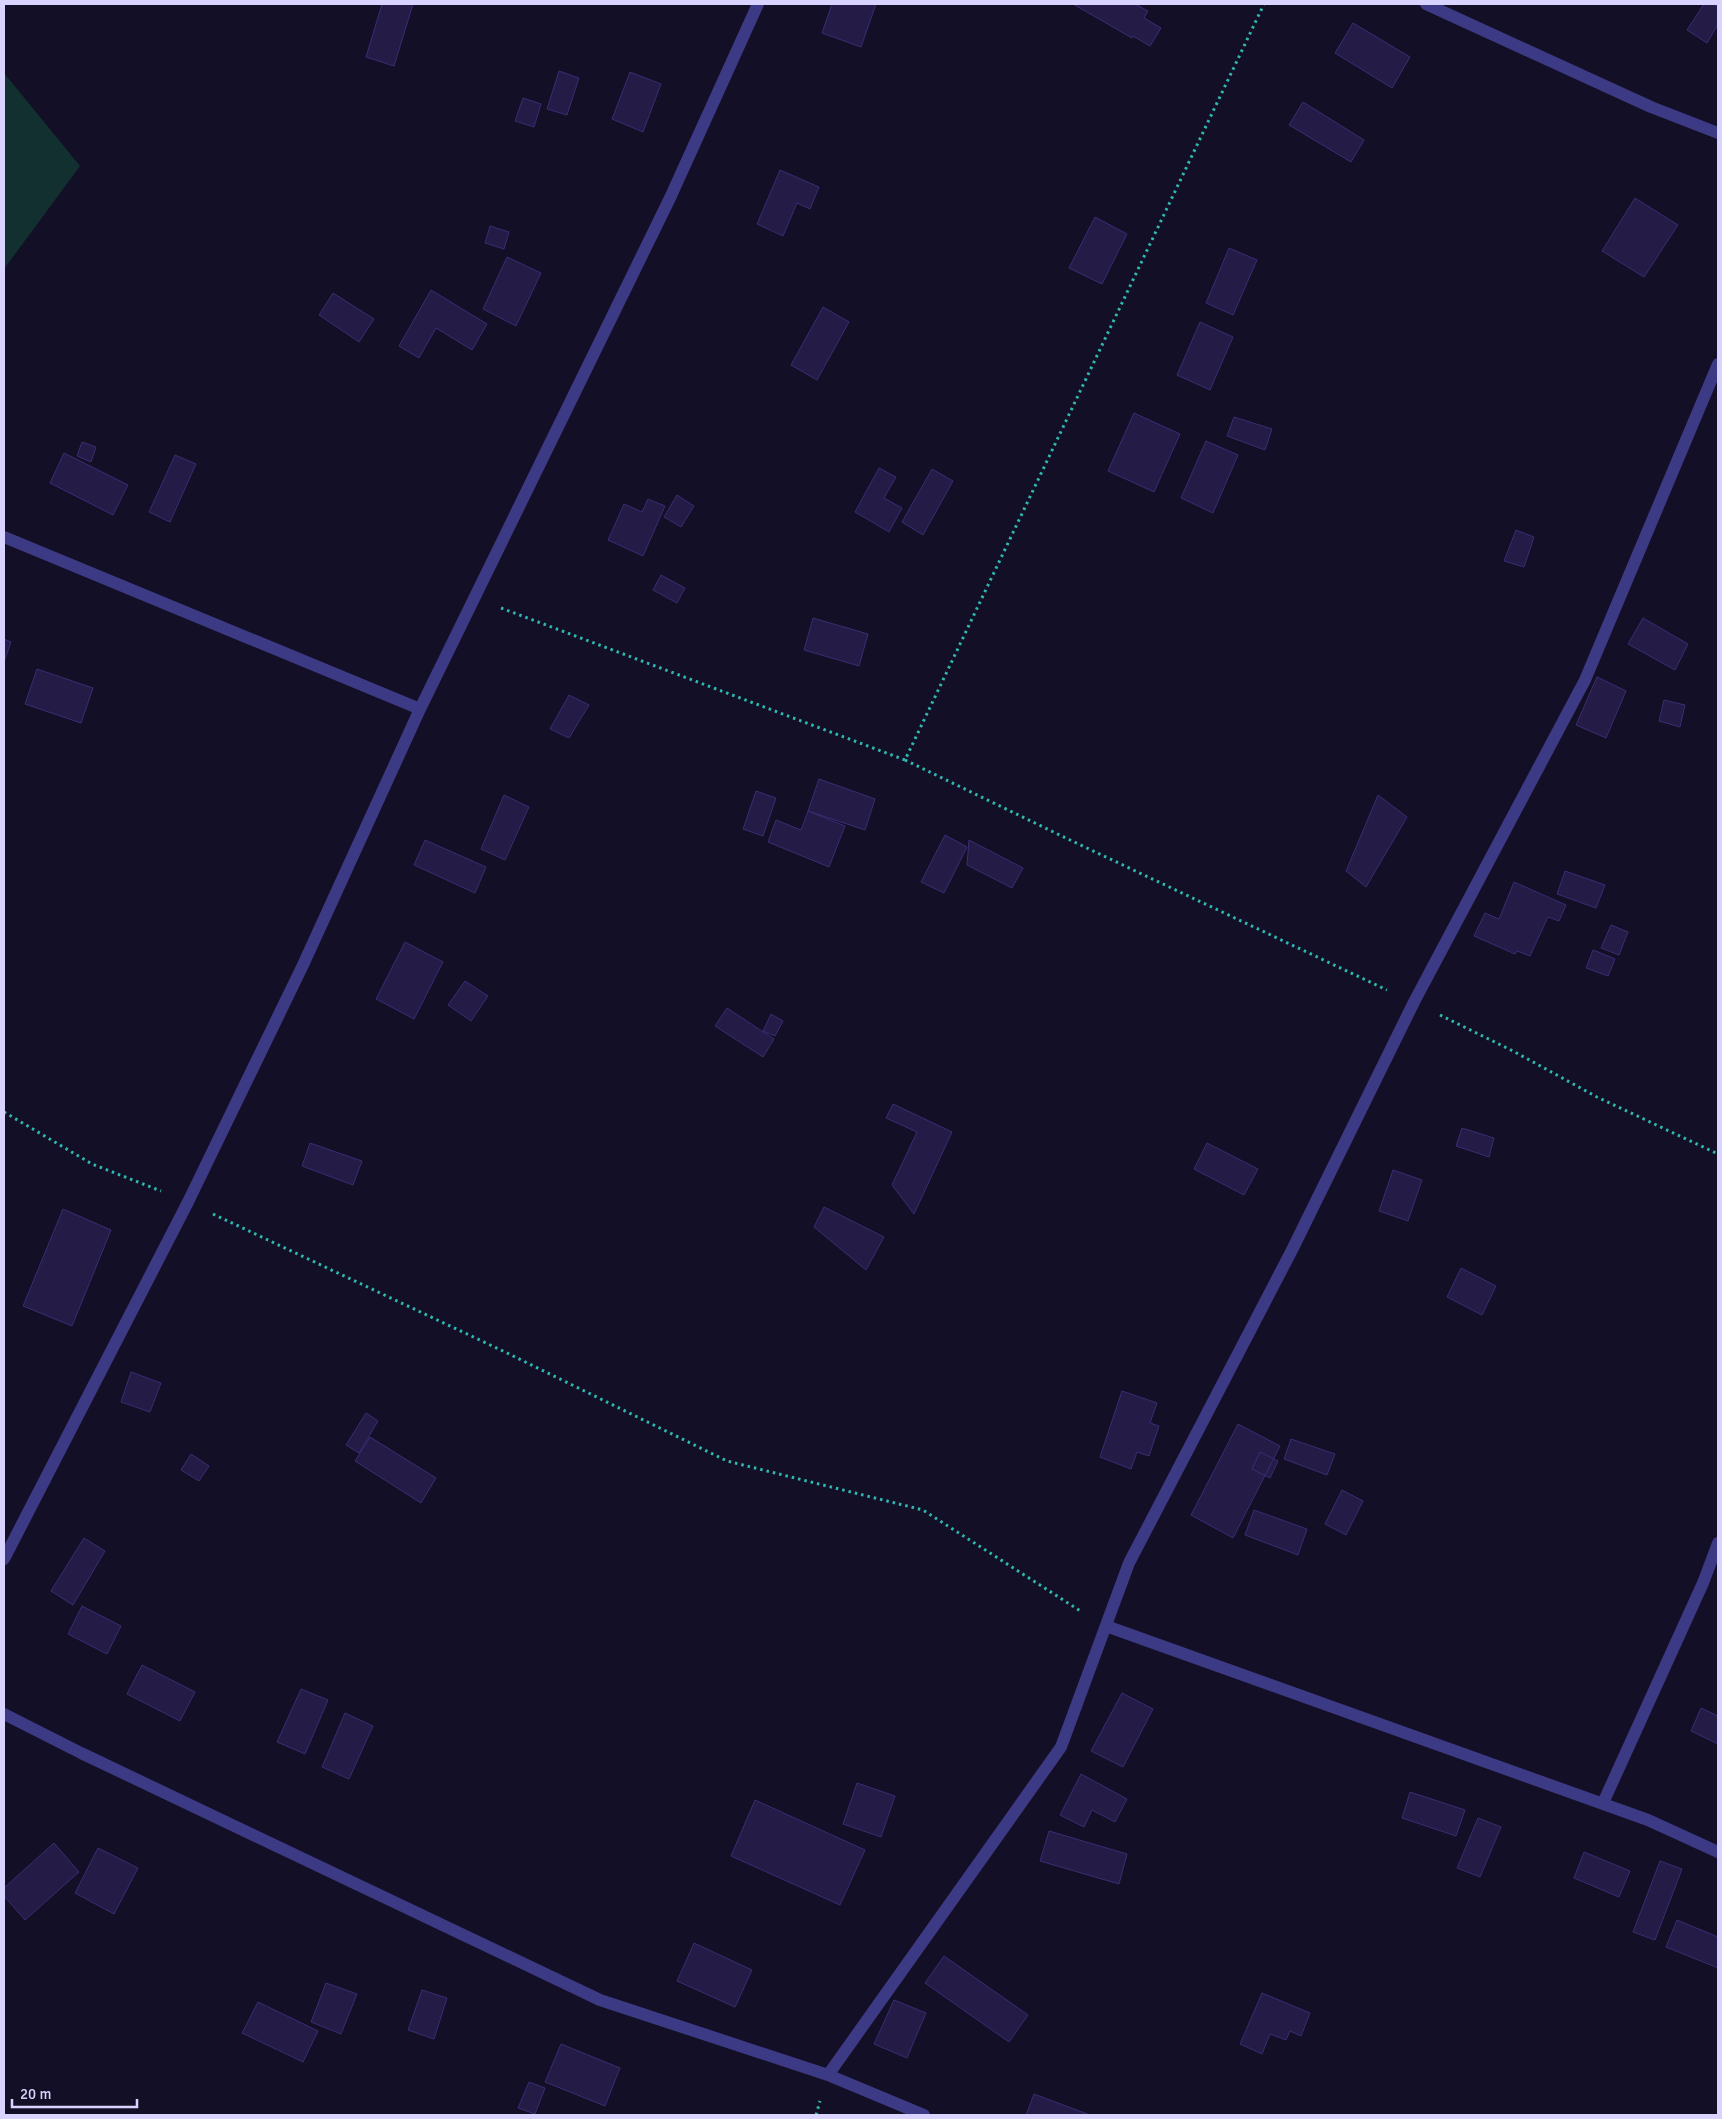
<svg xmlns="http://www.w3.org/2000/svg" width="1722" height="2119" font-family="Signika,sans-serif">
	<style>
		.green { fill: #12302f }
		.building { fill: #241b47; stroke: #3b2d73 }
		.lines { fill: none; stroke-linecap: round; stroke-linejoin: round }
		.path { stroke: #2fb8b0; stroke-width: 3; stroke-dasharray: 2.5 4; stroke-linecap: butt }
		.minor { stroke: #3d3a85; stroke-width: 12 }
	</style>
	<rect width="100%" height="100%" fill="#130f26"/>
	<path class="green" d="M4,73L80,166L4,269Z"/>
	<path class="building" d="M382,4H413L394,66L366,57Z
		M832,4H876L861,47L822,33Z
		M1073,4H1135L1148,11L1144,18L1161,28L1150,46L1133,36L1132,38Z
		M1704,4H1714L1718,7V24L1707,43L1687,30Z
		M1353,23L1410,57L1392,88L1335,53Z
		M559,71L579,78L567,115L547,109Z
		M630,72L661,84L643,132L612,119Z
		M523,98L541,104L534,127L515,121Z
		M1303,102L1364,140L1351,162L1289,125Z
		M780,170L819,187L810,209L797,203L783,236L757,224Z
		M1635,198L1678,225L1644,277L1602,251Z
		M1095,217L1127,234L1102,284L1069,268Z
		M490,226L509,232L504,249L485,243Z
		M1229,248L1257,260L1233,315L1206,303Z
		M507,257L541,273L516,326L483,309Z
		M431,290L487,324L472,350L436,328L419,358L399,346Z
		M333,293L374,319L359,342L319,315Z
		M823,307L849,322L817,380L791,365Z
		M1200,322L1233,337L1210,390L1177,375Z
		M1134,413L1180,434L1154,492L1108,471Z
		M1234,417L1272,429L1265,450L1227,436Z
		M1206,441L1238,455L1213,513L1181,498Z
		M82,442L96,447L91,462L77,456Z
		M64,453L128,485L113,515L50,483Z
		M175,455L196,464L170,522L149,512Z
		M879,468L896,477L884,498L902,508L889,532L855,512Z
		M932,469L953,481L923,535L902,522Z
		M677,495L694,506L681,527L664,517Z
		M648,499L665,506L643,556L608,540L624,504L642,512Z
		M1516,530L1534,537L1524,567L1504,561Z
		M661,575L685,588L677,603L653,590Z
		M813,618L868,634L859,666L804,650Z
		M1643,618L1688,644L1675,670L1628,644Z
		M4,639L11,642L4,662Z
		M37,669L93,688L81,723L25,704Z
		M1597,677L1626,691L1606,738L1576,725Z
		M569,695L589,705L569,738L550,729Z
		M1664,700L1685,705L1680,727L1659,721Z
		M819,779L875,799L865,830L808,811Z
		M756,791L776,798L763,836L743,829Z
		M504,795L529,807L505,860L481,849Z
		M1378,795L1407,817L1366,887L1346,871Z
		M808,811L845,826L829,867L768,842L776,820L801,830Z
		M945,835L967,847L944,893L921,882Z
		M425,840L486,867L475,893L414,865Z
		M969,840L1023,868L1012,888L967,865Z
		M1565,871L1605,885L1596,908L1557,894Z
		M1514,882L1566,905L1559,921L1548,917L1530,956L1517,951L1515,954L1474,936L1485,913L1499,919Z
		M1611,925L1628,932L1619,955L1601,948Z
		M405,942L443,962L414,1019L376,999Z
		M1593,950L1615,959L1608,976L1586,968Z
		M465,981L488,996L471,1021L448,1005Z
		M727,1008L774,1039L763,1057L715,1026Z
		M771,1014L783,1021L775,1036L763,1031Z
		M893,1104L952,1132L914,1214L892,1185L917,1132L886,1118Z
		M1462,1128L1494,1138L1489,1157L1456,1146Z
		M310,1143L362,1161L353,1185L302,1166Z
		M1207,1143L1258,1169L1244,1195L1194,1169Z
		M1393,1170L1422,1180L1408,1221L1379,1211Z
		M824,1207L884,1237L866,1270L814,1227Z
		M63,1209L111,1230L72,1326L23,1306Z
		M1461,1268L1496,1286L1482,1315L1447,1297Z
		M131,1372L161,1383L150,1412L121,1402Z
		M1122,1391L1157,1403L1150,1423L1159,1426L1149,1456L1137,1452L1131,1469L1100,1457Z
		M366,1413L378,1421L359,1453L346,1445Z
		M1238,1424L1280,1446L1233,1538L1191,1515Z
		M370,1437L436,1478L421,1503L355,1461Z
		M1291,1439L1335,1454L1327,1475L1284,1459Z
		M1260,1452L1278,1461L1270,1478L1252,1469Z
		M191,1454L209,1466L199,1481L181,1470Z
		M1342,1490L1363,1501L1346,1535L1325,1524Z
		M1254,1510L1307,1529L1298,1555L1245,1535Z
		M84,1538L105,1551L73,1605L51,1591Z
		M82,1606L121,1626L107,1654L68,1634Z
		M142,1665L195,1692L180,1721L127,1694Z
		M301,1689L328,1700L305,1754L277,1742Z
		M1122,1693L1153,1709L1123,1767L1091,1751Z
		M1701,1708L1718,1716V1744L1691,1731Z
		M345,1713L373,1726L349,1779L322,1767Z
		M1081,1774L1127,1799L1115,1822L1092,1810L1084,1827L1060,1815Z
		M857,1783L895,1796L881,1837L843,1824Z
		M1410,1792L1465,1810L1456,1836L1402,1818Z
		M755,1800L865,1850L840,1905L731,1856Z
		M1478,1818L1501,1827L1480,1877L1457,1868Z
		M1049,1831L1127,1854L1119,1884L1040,1861Z
		M54,1843L79,1872L25,1920L4,1896V1888Z
		M98,1848L138,1868L114,1914L75,1893Z
		M1584,1852L1630,1871L1619,1897L1574,1878Z
		M1660,1861L1682,1869L1655,1940L1633,1932Z
		M1677,1920L1718,1937V1968L1666,1947Z
		M694,1943L752,1970L735,2007L677,1981Z
		M944,1956L1028,2015L1009,2042L925,1983Z
		M326,1983L357,1994L341,2034L311,2022Z
		M422,1990L447,1998L434,2039L408,2030Z
		M1262,1993L1310,2013L1301,2036L1290,2031L1286,2040L1270,2034L1262,2054L1240,2044Z
		M894,2000L926,2013L907,2058L874,2044Z
		M258,2002L318,2031L303,2062L242,2033Z
		M561,2044L620,2068L605,2106L545,2082Z
		M529,2082L545,2088L535,2114L518,2108Z
		M1034,2094L1090,2115H1026Z"/>
	<g class="lines">
		<path class="path" d="M501,608L905,760L1264,4
			M905,760L1070,840L1387,990
			M1440,1015L1513,1051L1597,1097L1718,1154
			M4,1112L92,1164L161,1191
			M213,1214L503,1351L727,1461L923,1510L1082,1612
			M816,2115L820,2101"/>
		<path class="minor" d="M1426,4L1651,107L1718,133
			M4,537L420,709
			M4,1559L188,1202L303,965L420,709L670,198L758,4
			M1106,1626L1648,1820L1718,1852
			M4,1714L81,1753L600,2000L828,2075L924,2115
			M1603,1803L1703,1583L1718,1543
			M828,2075L1061,1747L1129,1563L1292,1250L1414,1002L1585,680L1718,364"/>
	</g>
	<rect width="1722" height="2119" fill="none" stroke="#d9d4ff" stroke-width="10"/>
	<path d="M12 2099v8h125v-8" fill="none" stroke="#d9d4ff" stroke-width="2.5"/>
	<text x="20" y="2099" font-size="15" fill="#d9d4ff" stroke="#130f26" stroke-width="4" paint-order="stroke">20 m</text>
</svg>
